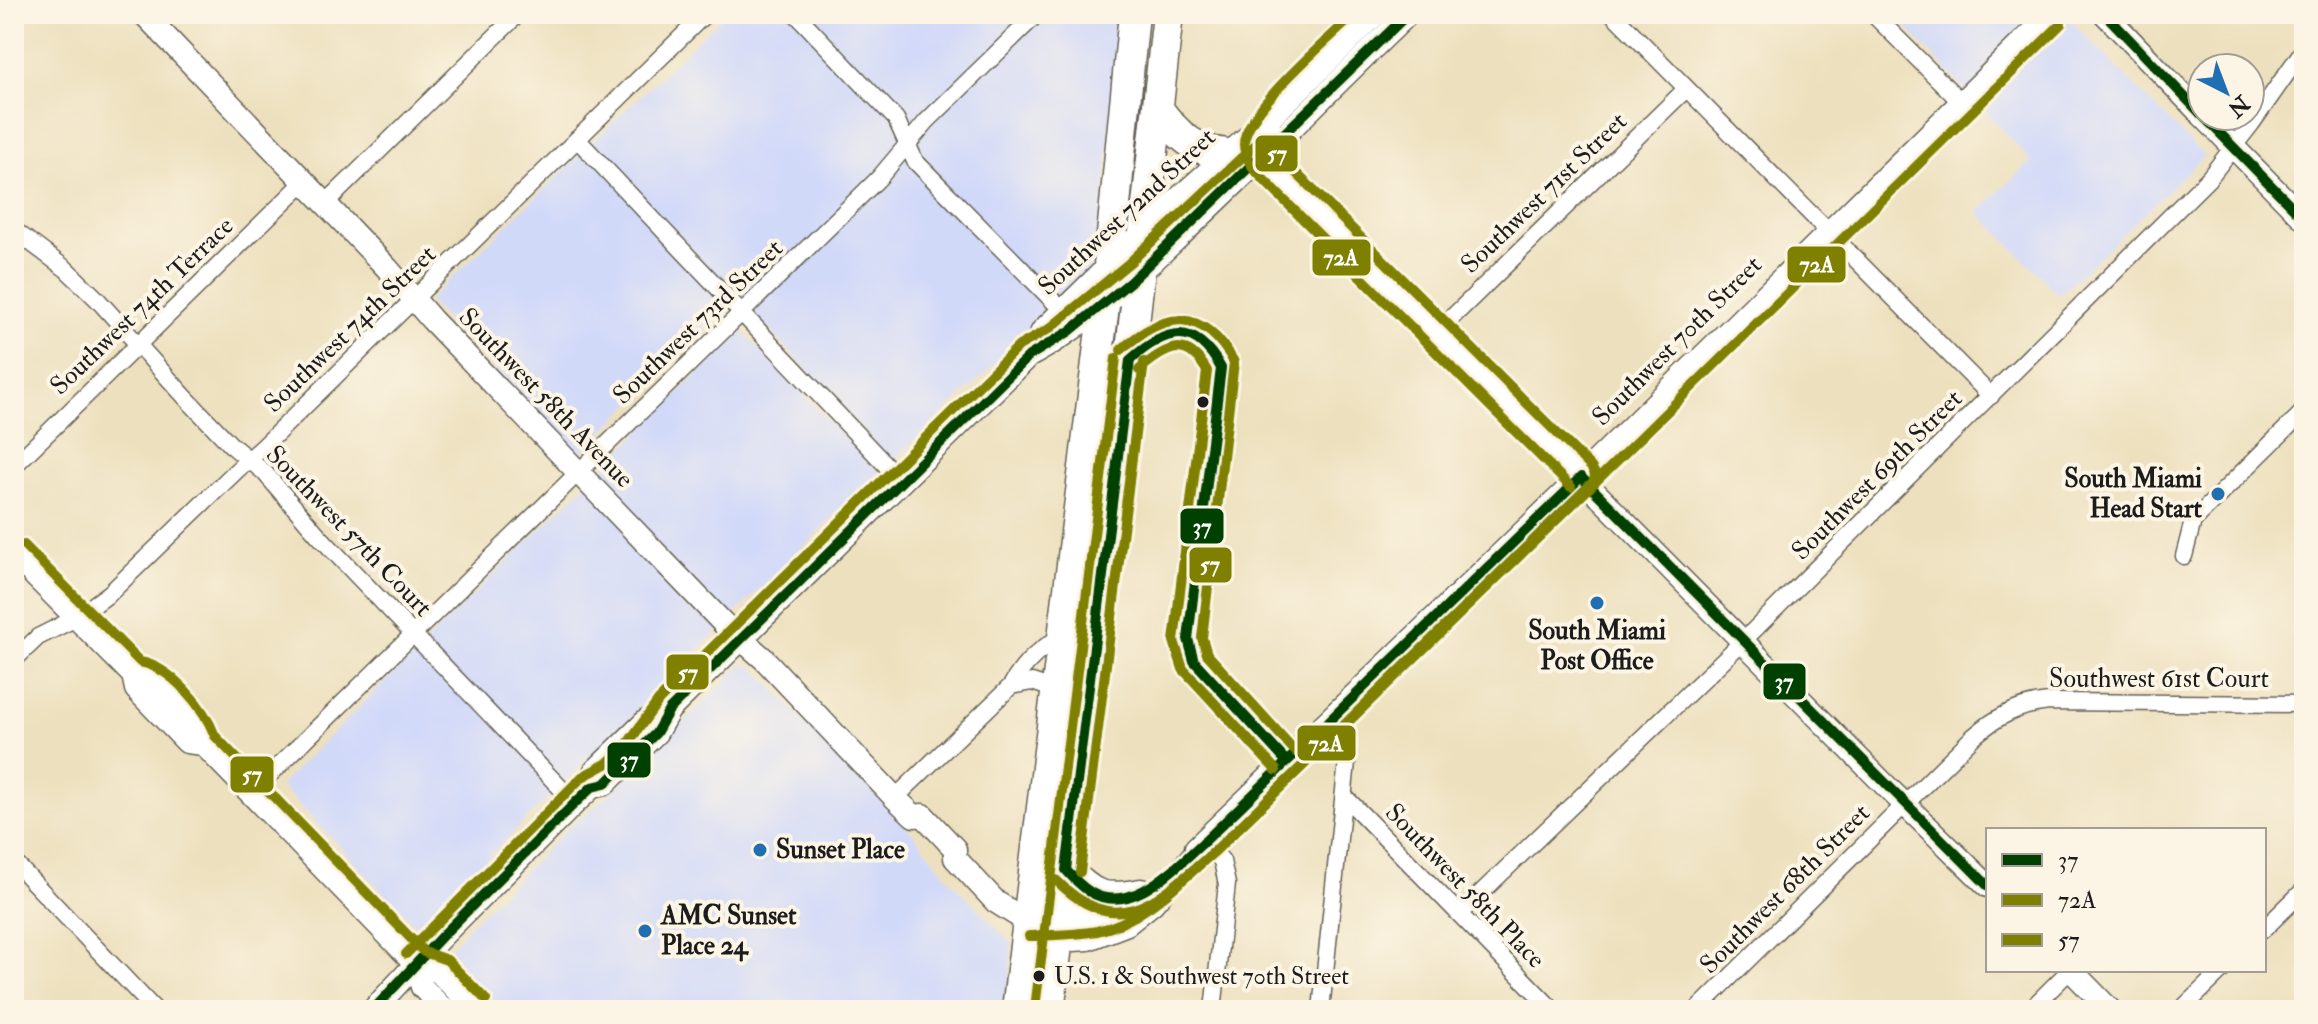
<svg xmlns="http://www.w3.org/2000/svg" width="2318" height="1024" font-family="'IM FELL Double Pica',serif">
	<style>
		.built { fill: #d1d9f9 }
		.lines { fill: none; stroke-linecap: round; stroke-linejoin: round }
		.street-casing { stroke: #656155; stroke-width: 19 }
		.secondary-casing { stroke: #656155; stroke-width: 25 }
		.highway-casing { stroke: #656155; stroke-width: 33 }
		.street { stroke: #fff; stroke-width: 16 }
		.secondary { stroke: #fff; stroke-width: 22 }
		.highway { stroke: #fff; stroke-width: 30 }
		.bus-1-casing { stroke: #fcf5e5; stroke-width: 16 }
		.bus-2-casing { stroke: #fcf5e5; stroke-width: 16 }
		.bus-3-casing { stroke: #fcf5e5; stroke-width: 16 }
		.bus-1 { stroke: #004000; stroke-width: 10 }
		.bus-2 { stroke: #808000; stroke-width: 10 }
		.bus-3 { stroke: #808000; stroke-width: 10 }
		.bus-dot { fill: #1c1c1c; stroke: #fcf5e5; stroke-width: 3 }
		.poi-dot { fill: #1f6fb2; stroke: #fcf5e5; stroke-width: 3 }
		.labels { text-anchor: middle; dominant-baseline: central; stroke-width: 8; stroke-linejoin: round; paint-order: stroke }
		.bus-label { font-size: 24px; fill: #1c1c1c; stroke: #fcf5e5; text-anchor: start }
		.street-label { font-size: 26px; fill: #1c1c1c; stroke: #fcf5e5 }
		.poi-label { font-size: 26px; font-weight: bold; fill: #1c1c1c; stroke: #fcf5e5; text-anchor: start }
		.line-badge { stroke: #fcf5e5; stroke-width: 3 }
		.badge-label { font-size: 22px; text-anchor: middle; font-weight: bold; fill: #fff }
	</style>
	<rect width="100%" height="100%" fill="#fcf5e5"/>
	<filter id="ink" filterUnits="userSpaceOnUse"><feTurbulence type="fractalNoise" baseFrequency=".0125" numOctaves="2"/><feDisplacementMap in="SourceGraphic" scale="16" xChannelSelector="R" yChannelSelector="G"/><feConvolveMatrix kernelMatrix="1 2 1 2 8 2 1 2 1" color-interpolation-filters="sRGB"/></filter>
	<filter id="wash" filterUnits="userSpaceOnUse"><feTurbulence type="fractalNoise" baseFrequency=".006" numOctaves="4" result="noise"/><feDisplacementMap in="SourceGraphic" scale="32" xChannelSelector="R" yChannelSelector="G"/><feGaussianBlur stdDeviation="1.8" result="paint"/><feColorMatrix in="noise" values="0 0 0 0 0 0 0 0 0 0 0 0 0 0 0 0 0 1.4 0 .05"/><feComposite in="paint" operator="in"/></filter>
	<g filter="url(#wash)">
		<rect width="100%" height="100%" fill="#ede0be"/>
		<path class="built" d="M725,14H1123L1097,267L892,462L739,297L578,456L428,301Z
			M1894,14H2064L2204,156L2059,295L1978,212L2031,161Z
			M742,331L879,472L417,927L280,785Z
			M743,664L753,667L917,838L945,874L1012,944L1009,982L998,1010H495L454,967L450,957L452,946L466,929L564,832L613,791Z"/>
	</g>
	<g filter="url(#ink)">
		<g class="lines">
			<g class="street-casing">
				<path id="street" d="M796,14L896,119L915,161L1063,311
					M1613,14L1991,396
					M1873,14L1961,102
					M577,139L900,480
					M326,203L518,14
					M14,230L66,269L97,299L186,398L231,445L264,472L319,536L575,803
					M1436,333L1686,89
					M14,466L305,181
					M2184,556L2193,521L2304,411
					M14,660L38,637L76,618L110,593L237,470L264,446L705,14
					M1011,686L1032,682L1056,690
					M250,794L879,178L927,121L1037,14
					M1344,796L1553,1010
					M895,798L1011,686C1022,665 1042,646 1063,636
					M1205,841L1222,861L1227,884L1213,1010
					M14,862L155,1010
					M1459,914L1743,641L2209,178L2252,123L2304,49
					M2264,929L2304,890
					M1321,1010L1348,752L1344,737L1332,716
					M1697,1010L1973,737C1996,717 2018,705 2049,702L2304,704
					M2030,1010L2070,970
					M2181,1010L2222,970"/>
			</g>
			<g class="secondary-casing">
				<path id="secondary" d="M144,14L387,268L432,320L724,624L764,659L895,798L914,816L923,815L955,849V858L996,902L1058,941L1088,939L1127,924L1153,903L1205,841
					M2105,14L2202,115
					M2203,116L2304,219
					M1269,122C1260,135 1256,142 1263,157L1888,788L1988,886
					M1029,356C1084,328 1139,274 1185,231C1261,160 1333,86 1408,14
					M14,555L133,675L136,689L187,742L203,744
					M133,675C140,676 146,676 151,680C169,694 198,724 203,744L416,964L438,971L476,1010
					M592,787L594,772L646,721L669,710
					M1196,848L1567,490L2051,14
					M1046,921L1102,915L1135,898
					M416,964L422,987L444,1010
					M2071,970L2110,1010
					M373,1010L441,937L575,803L592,787L605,784L656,733L669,710L1029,356L1043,330L1088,286L1171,205L1277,111L1376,14"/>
			</g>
			<g class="highway-casing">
				<path id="highway" d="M1158,109C1177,135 1195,152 1228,154
					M1066,870C1095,897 1101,901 1141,894
					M1017,1010L1109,265L1134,14
					M1049,1010L1130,360L1168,14"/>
			</g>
			<use href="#street" class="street"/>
			<use href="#secondary" class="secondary"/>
			<use href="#highway" class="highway"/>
			<g class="bus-1-casing">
				<path id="bus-1" d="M2105,14L2202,115
					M2203,116L2304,219
					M1130,360C1167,327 1195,321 1221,368L1188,639L1194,661L1286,761
					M1581,477L1988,886
					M1066,870C1073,878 1081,886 1090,892C1132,917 1176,866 1205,841L1581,477
					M1066,870L1130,360
					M373,1010L441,937L575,803L592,787L605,784L656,733L669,710L1029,356L1070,331L1130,282L1408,14"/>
			</g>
			<g class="bus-2-casing">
				<path id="bus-2" d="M1355,14C1330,38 1245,110 1244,143C1243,161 1262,178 1273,189L1571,487
					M1139,370C1165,348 1186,334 1207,371L1174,641L1183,669L1276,770
					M1080,872L1144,362
					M1056,880C1120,945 1161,897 1215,851L1577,500L2061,24"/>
			</g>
			<g class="bus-3-casing">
				<path id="bus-3" d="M1121,350C1165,310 1203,307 1234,362L1202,638L1207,654L1296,752
					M24,545L140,662C171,667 204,707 215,736L424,952L447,960L486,1000
					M406,954L582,777L606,764L626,746L659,700L1019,346L1049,329L1129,263L1254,146L1267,144L1591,467L1595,474L1594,481L1215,851C1180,881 1144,921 1097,931C1075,935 1052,935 1029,936
					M1035,1008L1116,358"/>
			</g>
			<use href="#bus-1" class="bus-1"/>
			<use href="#bus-2" class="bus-2"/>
			<use href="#bus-3" class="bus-3"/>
		</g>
	</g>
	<g class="bus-dot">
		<circle cx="1203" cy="402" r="7"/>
		<circle cx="1039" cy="976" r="7"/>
	</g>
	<g class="poi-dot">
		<circle cx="2218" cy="494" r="8"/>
		<circle cx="1597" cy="603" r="8"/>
		<circle cx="760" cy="850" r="8"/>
		<circle cx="645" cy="931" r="8"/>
	</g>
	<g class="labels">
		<g class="bus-label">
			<text x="1054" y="976">U.S. 1 &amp; Southwest 70th Street</text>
		</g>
		<g class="street-label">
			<text transform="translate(1544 193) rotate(-44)">Southwest 71st Street</text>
			<text transform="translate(1127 212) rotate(-43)">Southwest 72nd Street</text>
			<text transform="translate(142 306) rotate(-44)">Southwest 74th Terrace</text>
			<text transform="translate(698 322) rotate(-44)">Southwest 73rd Street</text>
			<text transform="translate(350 329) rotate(-44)">Southwest 74th Street</text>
			<text transform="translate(1677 341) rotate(-45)">Southwest 70th Street</text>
			<text transform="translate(546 398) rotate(46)">Southwest 58th Avenue</text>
			<text transform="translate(1877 475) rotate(-45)">Southwest 69th Street</text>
			<text transform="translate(349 531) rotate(46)">Southwest 57th Court</text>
			<text x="2159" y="679">Southwest 61st Court</text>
			<text transform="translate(1465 886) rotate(46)">Southwest 58th Place</text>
			<text transform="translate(1785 889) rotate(-45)">Southwest 68th Street</text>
		</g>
		<g class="poi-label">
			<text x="2202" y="479" text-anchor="end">South Miami<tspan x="2202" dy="30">Head Start</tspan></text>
			<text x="1597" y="631" text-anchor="middle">South Miami<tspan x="1597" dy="30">Post Office</tspan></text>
			<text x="776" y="850">Sunset Place</text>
			<text x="661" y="916">AMC Sunset<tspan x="661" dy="30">Place 24</tspan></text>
		</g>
	</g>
	<g class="line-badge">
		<rect x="1254" y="134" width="45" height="39" rx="8" fill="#808000"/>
		<rect x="1311" y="238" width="61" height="39" rx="8" fill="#808000"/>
		<rect x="1786" y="245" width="61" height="39" rx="8" fill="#808000"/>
		<rect x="1179" y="507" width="46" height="38" rx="8" fill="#004000"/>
		<rect x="1188" y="546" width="45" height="38" rx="8" fill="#808000"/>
		<rect x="665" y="653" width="45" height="38" rx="8" fill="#808000"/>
		<rect x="1762" y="662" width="45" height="39" rx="8" fill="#004000"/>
		<rect x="1296" y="724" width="61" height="38" rx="8" fill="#808000"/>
		<rect x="606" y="741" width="46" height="38" rx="8" fill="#004000"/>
		<rect x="229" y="755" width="46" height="39" rx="8" fill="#808000"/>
	</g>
	<g class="badge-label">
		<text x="1277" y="161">57</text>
		<text x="1341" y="265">72A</text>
		<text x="1817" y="272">72A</text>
		<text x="1202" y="534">37</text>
		<text x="1210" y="572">57</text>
		<text x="688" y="680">57</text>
		<text x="1784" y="689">37</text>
		<text x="1326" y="751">72A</text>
		<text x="629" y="767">37</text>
		<text x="252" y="782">57</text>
	</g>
	<rect width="2318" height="1024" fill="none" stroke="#fcf5e5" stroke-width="48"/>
	<rect x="1986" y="828" width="280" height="144" fill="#fcf5e5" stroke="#a29e95" stroke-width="2"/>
	<rect x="2002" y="854" width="40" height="12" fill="#004000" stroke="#a29e95" stroke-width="2"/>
	<text x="2058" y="868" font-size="24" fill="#1c1c1c">37</text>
	<rect x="2002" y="894" width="40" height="12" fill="#808000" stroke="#a29e95" stroke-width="2"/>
	<text x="2058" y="908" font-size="24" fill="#1c1c1c">72A</text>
	<rect x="2002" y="934" width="40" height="12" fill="#808000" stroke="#a29e95" stroke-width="2"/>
	<text x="2058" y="948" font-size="24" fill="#1c1c1c">57</text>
	<g transform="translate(2226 92) rotate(138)"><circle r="38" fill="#fcf5e5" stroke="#a29e95" stroke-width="2"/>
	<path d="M0-6L14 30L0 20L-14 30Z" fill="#1f6fb2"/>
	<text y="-12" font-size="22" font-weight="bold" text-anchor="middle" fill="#1c1c1c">N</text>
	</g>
</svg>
